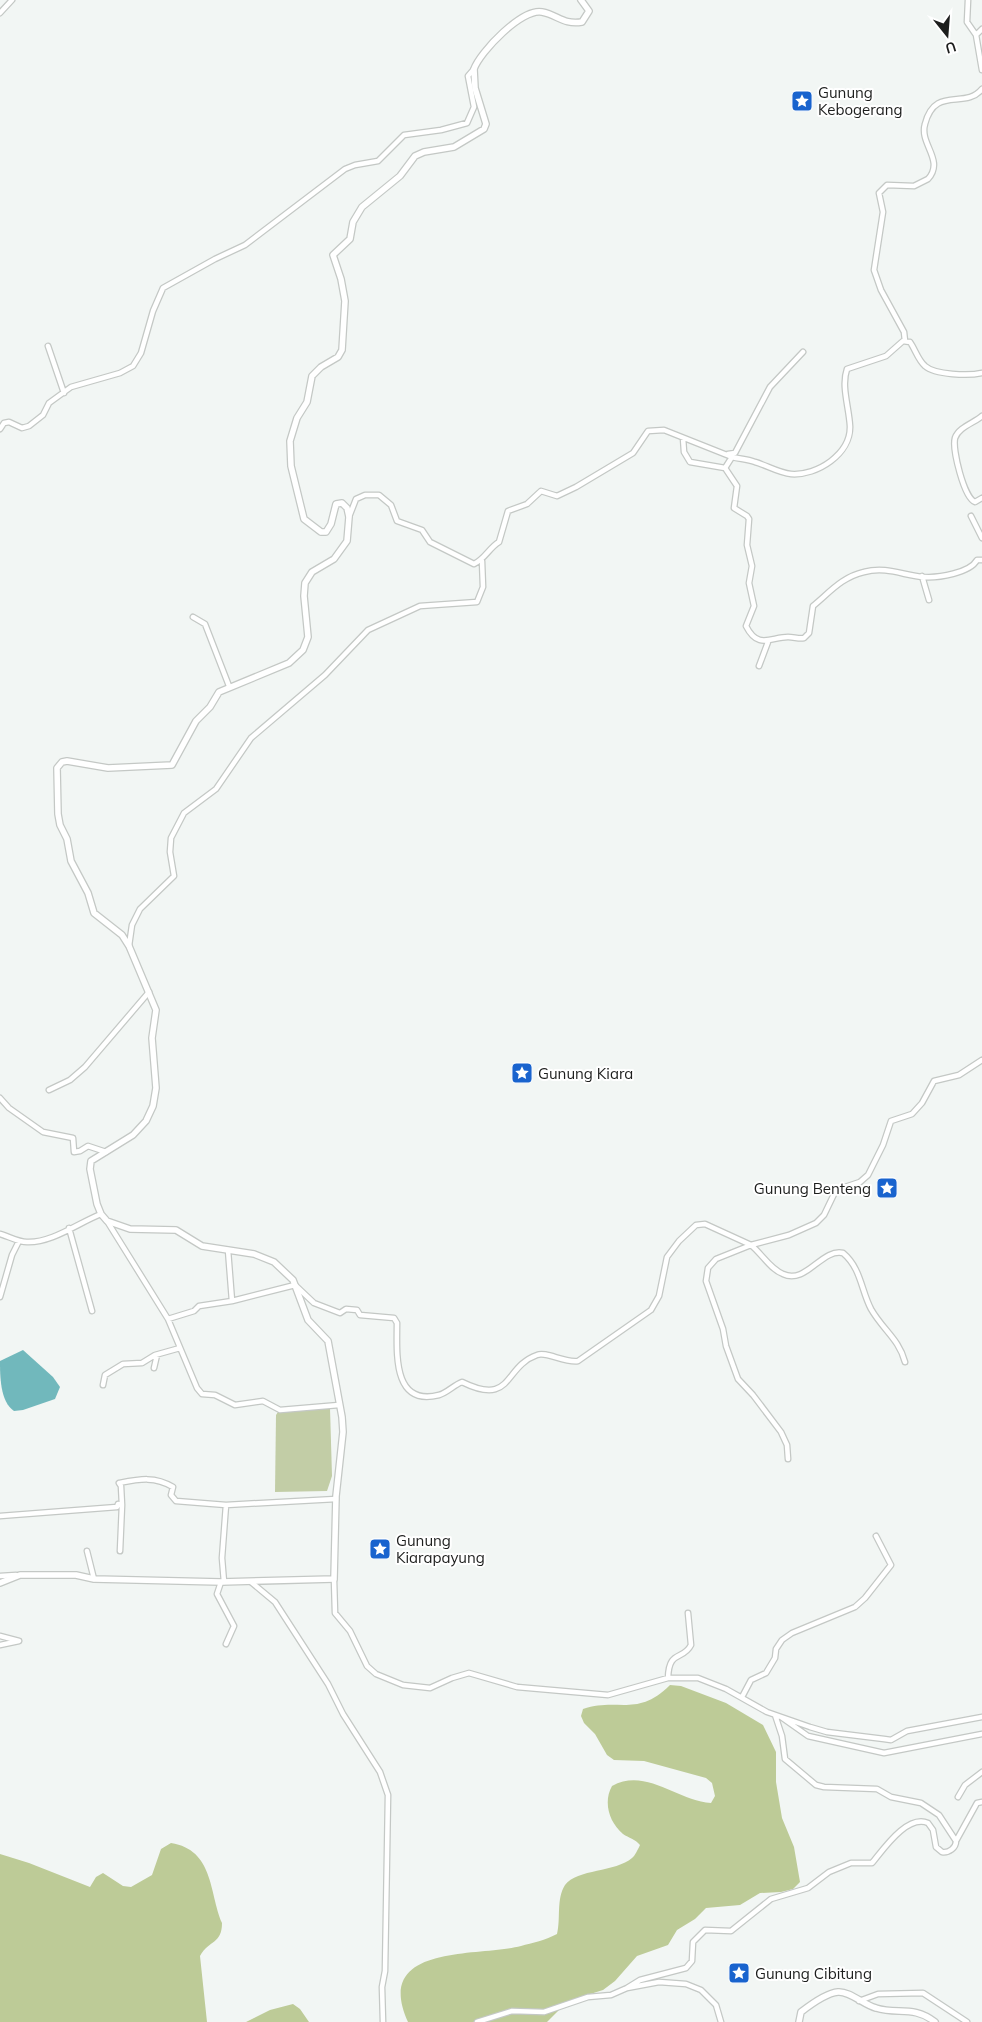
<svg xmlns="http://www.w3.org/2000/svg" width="982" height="2022" font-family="Mulish,sans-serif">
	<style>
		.green { fill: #c2cda6 }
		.forest { fill: #bdcb97 }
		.water { fill: #71b8bc }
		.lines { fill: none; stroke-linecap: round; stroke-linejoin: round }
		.minor-casing { stroke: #c4c8c5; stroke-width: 7 }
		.tertiary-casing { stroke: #c4c8c5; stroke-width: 8 }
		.minor { stroke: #fff; stroke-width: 4.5 }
		.tertiary { stroke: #fff; stroke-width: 5.5 }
		.labels { text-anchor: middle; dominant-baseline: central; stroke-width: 4; stroke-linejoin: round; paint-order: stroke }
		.poi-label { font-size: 15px; fill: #1d1e1d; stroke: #fff; text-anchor: start }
	</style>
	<rect width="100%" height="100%" fill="#f2f6f4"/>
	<path class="green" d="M330,1408L332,1476L327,1491L275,1492L276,1415L278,1412Z"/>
	<path class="forest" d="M670,1685L681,1686L726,1703L763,1725L776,1752V1782L782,1818L794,1847L800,1882L793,1889L781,1892L760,1893L740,1905L706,1908L695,1919L677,1930L668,1945L637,1956L615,1981L603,1990L568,2001L547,2022H408C372,1943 478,1957 521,1946C532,1943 546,1940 557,1934C561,1919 556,1899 565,1885C577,1869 616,1872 632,1858C635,1856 638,1849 640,1845C635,1839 629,1838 623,1834C609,1822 603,1802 612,1786C646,1767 677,1801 711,1803L715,1796L712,1783L706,1778L644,1761L614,1760L607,1755L595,1734L584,1723L581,1716L583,1709C618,1697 637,1718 670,1685Z
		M171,1843C214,1850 209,1892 222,1923C222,1944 209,1940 200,1956L207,2022H0V1854L29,1863L90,1887L96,1877L103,1873L123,1886L131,1887L152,1875L161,1849Z
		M293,2004L300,2009L309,2022H246L270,2010Z"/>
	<path class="water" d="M23,1350L53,1377L60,1387L55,1399L23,1410L14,1411C0,1402 0,1375 0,1361Z"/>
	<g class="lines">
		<g class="minor-casing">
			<path id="minor" d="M968,0L967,22L976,35
				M0,13L12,0
				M982,29L976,35L982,70
				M905,341L904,332L881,290L874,270L883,212L879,193L887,185L914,186L928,179C945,160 919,144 925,124C935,85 965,110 982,89
				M48,346L64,393
				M982,416C974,423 959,427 955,438C952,449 964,498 975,502L982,498
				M0,429L4,423L9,422L22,428L29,426L43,415L49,403L71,387L120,373L133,366L141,353L153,311L163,288L215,259L245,245L345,169L355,165L378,161L404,135L441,130L467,123L474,107L468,76L474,69
				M683,438L684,452L690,462L725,468
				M728,454L735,453L770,387L803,352
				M732,457C739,459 747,459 755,462C766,465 779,473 791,474C817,476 851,454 850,426C849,407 841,386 847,369L886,356L903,341L910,342C915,349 918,360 925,366C935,375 969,376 982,373
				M971,516L982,538
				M349,517L356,499L365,495H379L391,505L397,521L422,530L430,542L474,564C485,559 489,548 499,542L508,511L527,504L541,491L557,496L576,487L633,453L648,431L664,430L732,457L725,468L737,486L734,508L747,516L749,519L747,545L752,566L749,583L754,606L746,626C758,650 771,637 788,637C794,637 799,639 804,638L809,633L813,606C830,592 842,577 864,572C887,566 905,576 924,577C938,578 970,573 977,560H982
				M922,576L929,600
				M193,617L205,624L229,686
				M759,666L768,642
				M129,946L132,925L140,909L174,876L170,852L171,838L184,813L216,789L251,738L325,675L368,630L420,606L477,602L483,587L482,561
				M49,1090L70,1080L85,1067L149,992
				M0,1098L9,1108L43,1132L73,1138L74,1152L80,1151L88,1146L106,1152
				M107,1221L168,1319L197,1388L202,1394L215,1395L235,1405L263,1401L280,1410L339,1405
				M69,1228L92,1311
				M0,1234C8,1236 18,1242 27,1242C52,1243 78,1223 101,1214
				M228,1250L232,1301
				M0,1297L12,1255L19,1241
				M168,1319L194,1311L199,1306L232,1301L295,1285L314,1303L340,1313L346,1309L357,1310L360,1315L394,1318L397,1323C397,1352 392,1407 439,1395C447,1393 454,1385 462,1382C513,1407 503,1367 537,1355C546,1351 564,1363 578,1361L651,1310L659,1296L667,1257L679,1241L696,1225L705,1224L751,1245L789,1235L816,1223L824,1215L836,1190L860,1182L868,1175L883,1145L891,1121L912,1114L922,1103L934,1081L959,1075L982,1060
				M154,1368L157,1355
				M103,1385L105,1375L123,1364L142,1363L155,1355L180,1348
				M788,1459L787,1445L781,1432L753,1395L738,1379L726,1346L723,1329L706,1281L708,1268L716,1259L751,1245C762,1254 770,1269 783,1274C806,1285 822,1248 843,1253C861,1268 861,1290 871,1309C883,1330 899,1339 905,1362
				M0,1516L117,1507L118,1504L122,1505L121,1486L119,1483C140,1479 155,1476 173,1487L171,1495L176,1501L226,1505L336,1499
				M87,1551L94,1579
				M120,1551L122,1505
				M0,1576L16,1575
				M334,1579L335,1613L350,1631L367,1666L376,1674L403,1685L430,1688L452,1678L469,1673L517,1687L608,1695L668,1678H698L726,1689L767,1712L810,1727L827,1732L884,1739L891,1740L907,1731L982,1717
				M221,1582L217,1594L234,1626L226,1644
				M224,1582L222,1558L226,1505
				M251,1582L275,1602L328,1684L343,1714L380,1772L388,1795L385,1971L382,1987L383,2022
				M0,1636L19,1641L0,1645
				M668,1678C669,1649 683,1661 691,1645L688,1613
				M742,1697L751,1680L766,1673L775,1658L776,1649L782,1640L792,1633L855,1607L865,1598L891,1565L876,1536
				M781,1717L808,1736L884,1753L982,1734
				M958,1797L965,1785L982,1772
				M956,1841L977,1803L982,1802
				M627,1988L640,1980L686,1968L692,1961L693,1942L705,1930L731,1931L771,1899L808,1888L829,1872L851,1863H872C883,1850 907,1814 928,1823L933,1830L936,1847L942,1852C949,1853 956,1848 956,1841L939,1815L921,1803L891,1797L877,1789L824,1787L816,1785L785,1759L782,1736L775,1715
				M859,2001L878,1994L923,1993L967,2022
				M477,2022L512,2011L544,2012L588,1997L611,1995L627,1988L659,1982L686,1984L701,1990L716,2005L721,2022"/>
		</g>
		<g class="tertiary-casing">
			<path id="tertiary" d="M0,1583L20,1575H76L94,1579L221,1582L334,1579L336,1496L343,1432L342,1417L328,1341L308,1320L293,1280L274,1262L254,1254L202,1246L176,1230L130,1229L107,1221L101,1214L97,1204L90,1169L91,1161L133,1135L146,1121L153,1106L156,1088L152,1038L156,1010L129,946L122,935L94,913L88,893L71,861L67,839L60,825L58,814L57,768L62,762L67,761L108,768L172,765L196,721L210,707L219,692L289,663L303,650L308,637L304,596L305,583L312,572L334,559L347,541L349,517L347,508L342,503L336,504L331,524L326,532H321L304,519L291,466L290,441L297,418L307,402L312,376L321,367L338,357L342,350L345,301L341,279L333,255L350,239L353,222L362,207L400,176L415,156L424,152L454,147L484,129L486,124L475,88L474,69C480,52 522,8 542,12C558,15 563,25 582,22L589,11L581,0
				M799,2022L801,2012C810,2005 826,1993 838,1992C850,1991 864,2005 876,2008C898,2015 913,2005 935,2022"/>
		</g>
		<use href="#minor" class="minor"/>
		<use href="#tertiary" class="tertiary"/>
	</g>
	<defs>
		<g id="sight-square" transform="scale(1.125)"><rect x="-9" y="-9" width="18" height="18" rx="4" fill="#1963ce" stroke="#fff"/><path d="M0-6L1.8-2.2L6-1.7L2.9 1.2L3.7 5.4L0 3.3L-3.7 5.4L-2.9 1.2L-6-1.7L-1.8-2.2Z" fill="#fff"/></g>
	</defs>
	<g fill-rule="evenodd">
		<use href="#sight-square" x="802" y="101"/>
		<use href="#sight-square" x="522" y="1073"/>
		<use href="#sight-square" x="887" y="1188"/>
		<use href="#sight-square" x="380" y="1549"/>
		<use href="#sight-square" x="739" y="1973"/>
	</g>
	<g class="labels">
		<g class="poi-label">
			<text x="818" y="92">Gunung<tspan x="818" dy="17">Kebogerang</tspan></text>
			<text x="538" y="1073">Gunung Kiara</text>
			<text x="871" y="1188" text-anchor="end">Gunung Benteng</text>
			<text x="396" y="1540">Gunung<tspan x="396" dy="17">Kiarapayung</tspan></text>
			<text x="755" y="1973">Gunung Cibitung</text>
		</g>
	</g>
	<g transform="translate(947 35) rotate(163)" stroke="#ffffff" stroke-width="4" paint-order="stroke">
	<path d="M0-4L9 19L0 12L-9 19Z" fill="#1d1e1d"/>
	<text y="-8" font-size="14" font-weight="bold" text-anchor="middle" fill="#1d1e1d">U</text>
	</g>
</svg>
